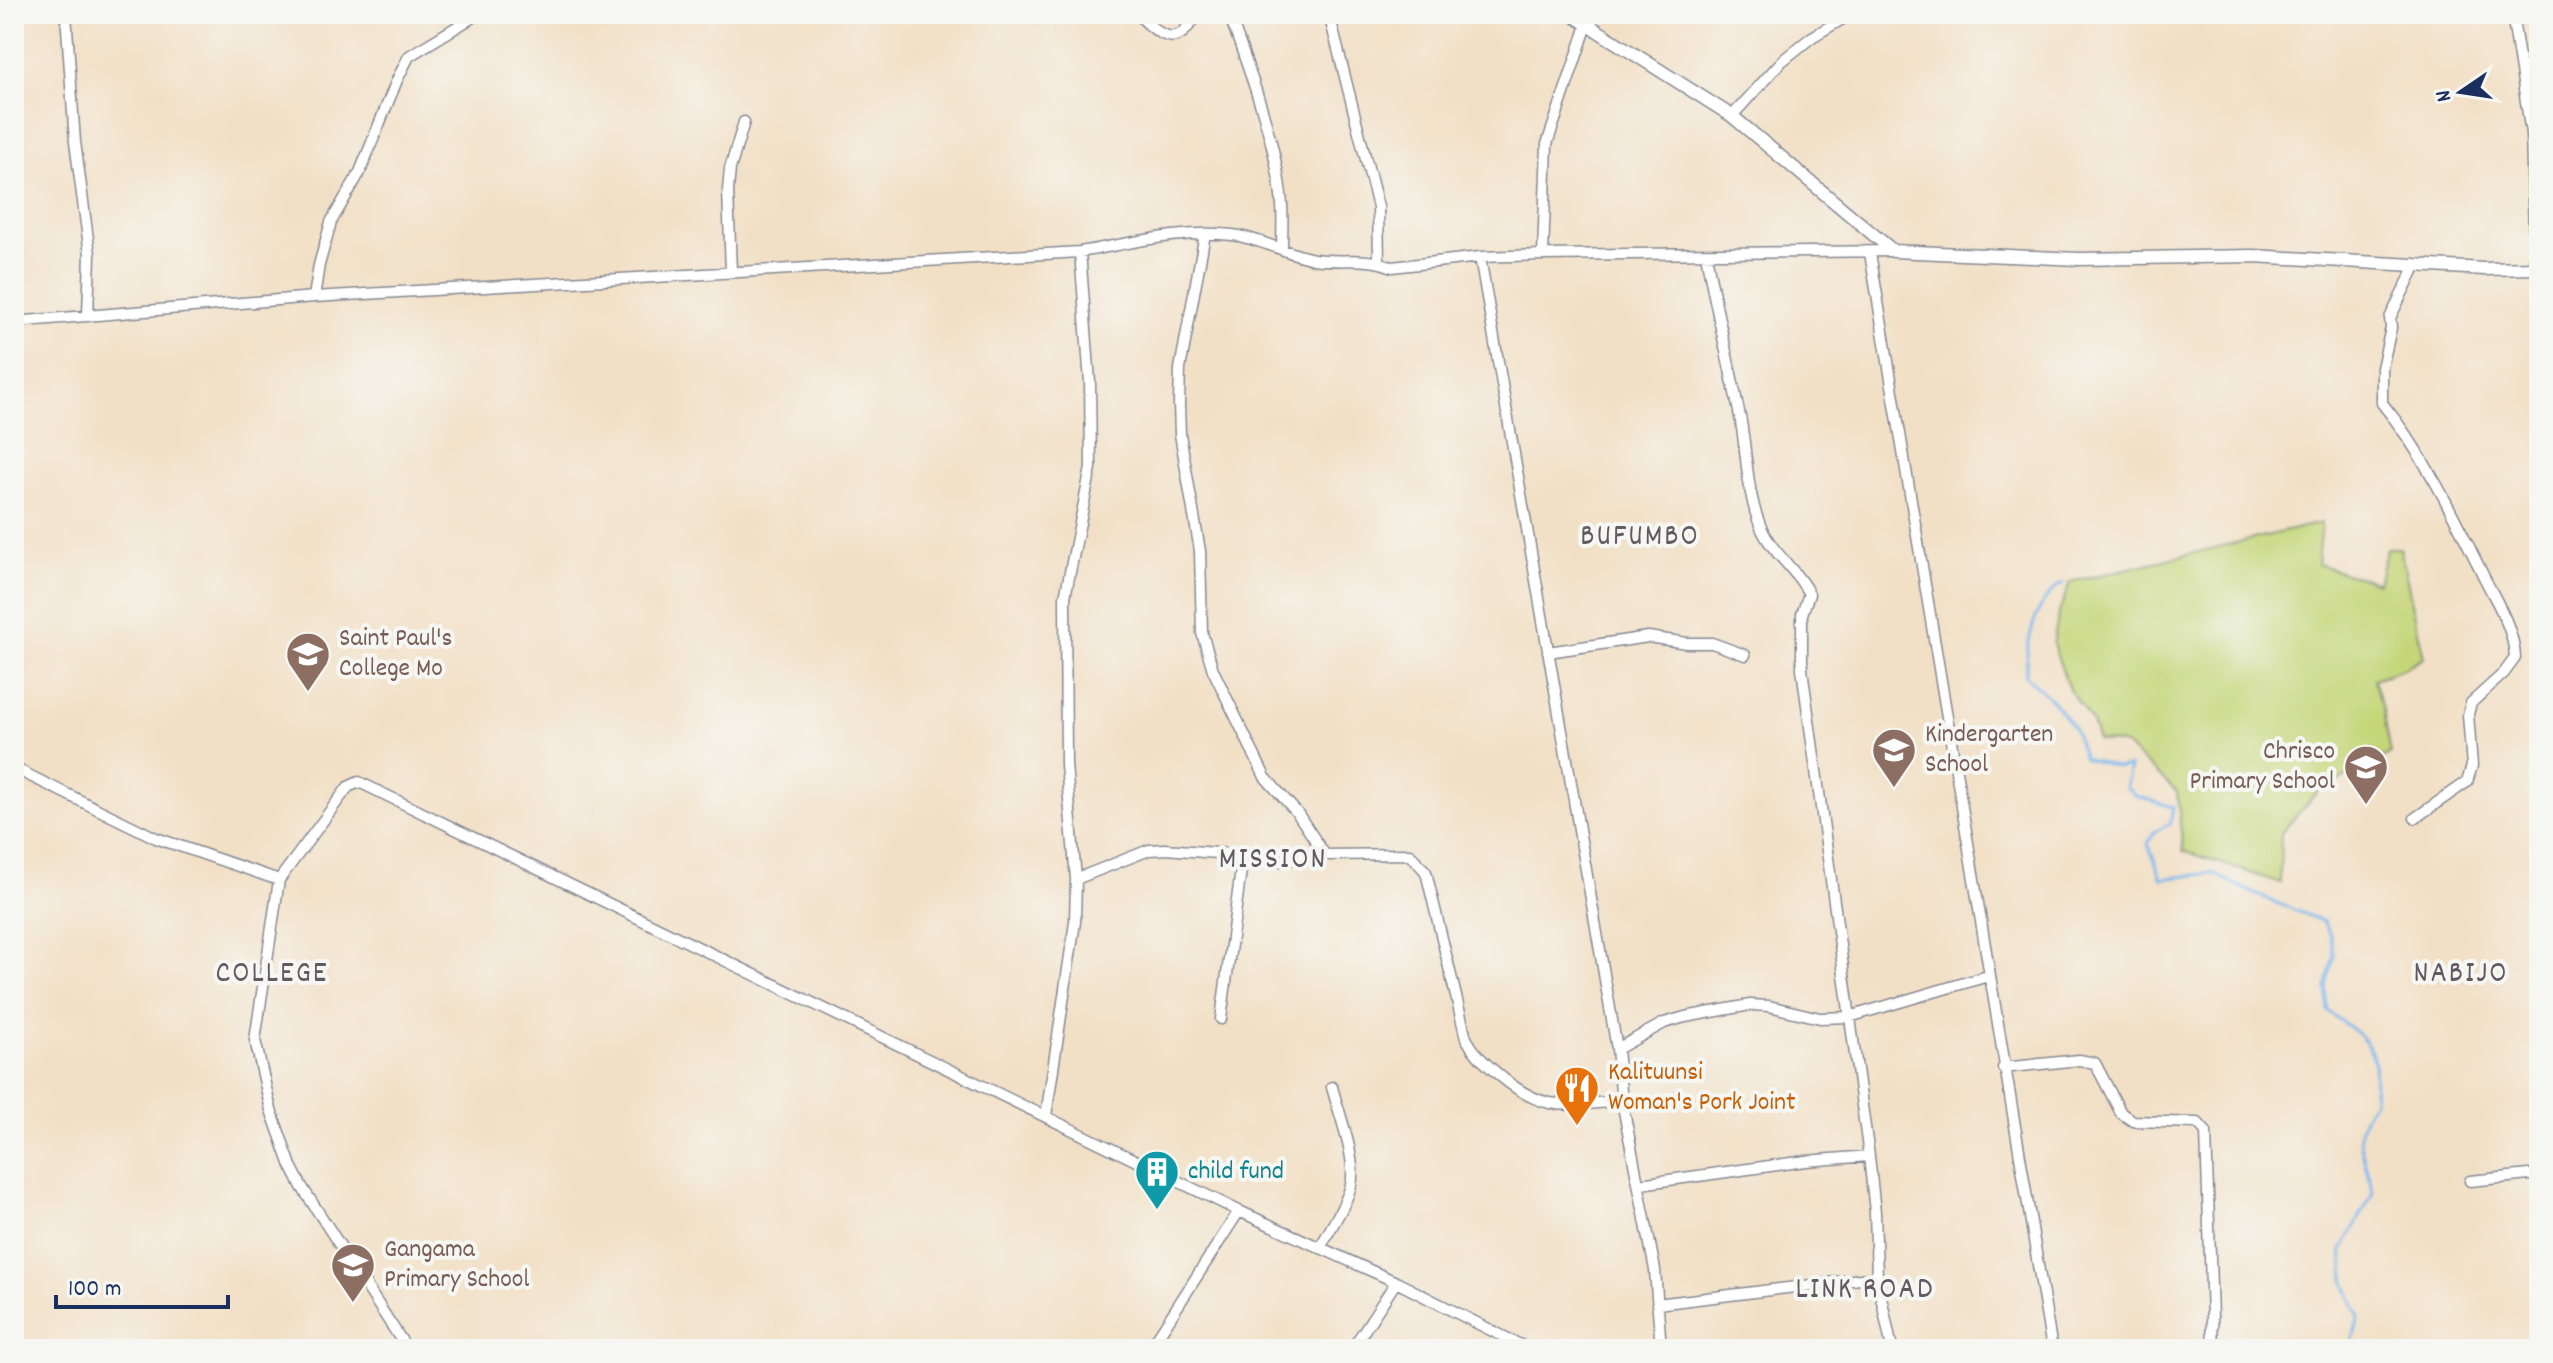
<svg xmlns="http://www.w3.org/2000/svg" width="2553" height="1363" font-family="Dekko,sans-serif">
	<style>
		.green { fill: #c5d577; stroke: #70826a; stroke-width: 2 }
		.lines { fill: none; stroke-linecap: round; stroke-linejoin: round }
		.stream { stroke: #78b5eb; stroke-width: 3 }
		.minor-casing { stroke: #868892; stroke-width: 13 }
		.tertiary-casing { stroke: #868892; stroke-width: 15 }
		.minor { stroke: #fff; stroke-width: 10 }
		.tertiary { stroke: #fff; stroke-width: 12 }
		.labels { text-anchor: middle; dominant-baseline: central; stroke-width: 8; stroke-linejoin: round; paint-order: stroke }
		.education-label { font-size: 26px; fill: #785e54; stroke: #f6f6f2; text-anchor: start }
		.food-label { font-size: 26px; fill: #c56008; stroke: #f6f6f2; text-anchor: start }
		.culture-label { font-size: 26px; fill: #0d838f; stroke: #f6f6f2; text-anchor: start }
		.quarter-label { font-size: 30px; letter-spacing: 2px; fill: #625962; stroke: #f6f6f2 }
	</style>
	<rect width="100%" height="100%" fill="#f6f6f2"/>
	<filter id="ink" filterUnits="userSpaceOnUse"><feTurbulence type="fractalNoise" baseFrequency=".0125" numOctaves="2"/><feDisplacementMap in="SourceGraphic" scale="16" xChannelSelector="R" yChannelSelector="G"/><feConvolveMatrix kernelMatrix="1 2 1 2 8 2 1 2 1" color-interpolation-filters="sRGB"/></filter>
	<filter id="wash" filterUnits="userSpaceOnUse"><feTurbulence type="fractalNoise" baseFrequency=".006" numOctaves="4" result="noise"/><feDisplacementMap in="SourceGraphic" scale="32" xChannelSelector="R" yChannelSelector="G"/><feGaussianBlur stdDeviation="1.8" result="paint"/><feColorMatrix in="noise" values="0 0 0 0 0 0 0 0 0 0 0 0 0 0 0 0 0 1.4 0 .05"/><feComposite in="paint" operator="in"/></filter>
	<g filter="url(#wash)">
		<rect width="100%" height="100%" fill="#f2e0c6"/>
		<path class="green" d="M2321,523L2317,564L2378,583L2387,548H2400L2424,658L2403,669L2374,679L2383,710L2391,754L2318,791L2281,833L2280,883L2183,851L2177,792L2125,745L2098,740L2091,720L2069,689L2053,644L2059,613L2070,582Z"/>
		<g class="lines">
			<path class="stream" d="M2063,583C2035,598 2025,646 2026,676L2051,699L2073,727L2084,758L2118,768L2130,767L2126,787L2136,796L2173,807L2170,824L2154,832L2148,844L2162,879L2212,873L2257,895L2324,922L2330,935L2334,955L2326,988L2328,1011C2341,1022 2363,1034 2370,1050C2377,1065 2374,1086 2374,1102C2347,1133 2366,1158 2373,1193L2342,1250L2346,1286L2359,1316L2352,1343L2343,1349"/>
		</g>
	</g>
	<g filter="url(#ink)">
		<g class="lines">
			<g class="minor-casing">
				<path id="minor" d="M66,14L75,142L90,254L88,316
					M1137,14C1149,24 1166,45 1182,33C1189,27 1193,19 1201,14
					M1229,14C1250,72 1277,143 1282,205C1283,220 1282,235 1282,249
					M1329,14L1378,207L1379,261
					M2512,14L2531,133L2535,268
					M1732,116L1782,61L1812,37L1851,14
					M1205,234L1180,369L1179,404L1180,434L1200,551L1202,633L1213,670L1265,777L1298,814L1325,855
					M1870,253L2052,1349
					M1706,254C1716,311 1730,366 1741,422C1747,456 1747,493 1760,525C1771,553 1796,568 1809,594L1802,614V669L1869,1156
					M1543,255L1547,144L1587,25
					M1480,257L1617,1049L1622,1101L1655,1270L1661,1349
					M731,272L728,190L730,169L744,122
					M314,297L319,265L331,222L360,172L397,80L409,56L478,14
					M14,322L314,297L1080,252C1128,244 1182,229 1232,235C1260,238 1286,254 1314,259C1340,263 1368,256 1392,267L1480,257L1543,255L1893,251
					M1548,652L1648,637L1687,643H1712L1745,655
					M14,768L156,838L279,880L348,787L359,782L1239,1211L1396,1282L1528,1349
					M2415,818L2467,782L2472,766L2468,714L2471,703L2504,673L2515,658C2514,627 2495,600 2482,573C2453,514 2424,454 2382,403V368L2391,328L2390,318L2416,265
					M1076,879L1149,850L1165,849L1243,855L1281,861L1325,855L1410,854L1426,872L1466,1038C1475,1055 1485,1063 1499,1075C1545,1114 1566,1105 1622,1101
					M279,880L255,1040L271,1110L291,1166L302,1187L407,1349
					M1221,1019L1243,855
					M1617,1049L1664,1023L1685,1017L1750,1005L1769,1006L1820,1018L1849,1017L1988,976
					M2003,1068L2079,1060L2095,1063L2121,1113L2133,1121L2198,1123L2206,1132L2213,1349
					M1046,1116L1075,922L1076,879L1066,765L1065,597L1091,468L1090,382L1080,252
					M2470,1181L2539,1174
					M1640,1184L1806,1161L1869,1156L1875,1212L1877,1277
					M1320,1248C1330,1228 1346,1206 1351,1185C1357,1158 1339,1114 1332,1087
					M1657,1304L1877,1277L1892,1349
					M1150,1349L1239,1211
					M1352,1349L1396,1282"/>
			</g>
			<g class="tertiary-casing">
				<path id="tertiary" d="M1571,14L1732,116L1893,251L2079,259L2253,256L2484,269L2539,268"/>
			</g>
			<use href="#minor" class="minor"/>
			<use href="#tertiary" class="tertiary"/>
		</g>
	</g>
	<defs>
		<g id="school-pin" transform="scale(2.3)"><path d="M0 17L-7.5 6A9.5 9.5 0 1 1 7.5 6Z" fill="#8d6e63" stroke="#f6f6f2"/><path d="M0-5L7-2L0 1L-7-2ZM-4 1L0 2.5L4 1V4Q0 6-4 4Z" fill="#fff"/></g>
		<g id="restaurant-pin" transform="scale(2.3)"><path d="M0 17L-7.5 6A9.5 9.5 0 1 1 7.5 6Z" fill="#e8710a" stroke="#f6f6f2"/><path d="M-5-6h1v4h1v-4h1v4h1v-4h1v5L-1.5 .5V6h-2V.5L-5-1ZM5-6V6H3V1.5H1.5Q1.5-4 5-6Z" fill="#fff"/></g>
		<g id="building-pin" transform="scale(2.3)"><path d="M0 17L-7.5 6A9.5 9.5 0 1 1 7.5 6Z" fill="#0f9aa8" stroke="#f6f6f2"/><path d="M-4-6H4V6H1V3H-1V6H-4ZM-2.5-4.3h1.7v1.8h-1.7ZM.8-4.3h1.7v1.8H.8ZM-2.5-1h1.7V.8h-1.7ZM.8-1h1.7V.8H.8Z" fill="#fff"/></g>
	</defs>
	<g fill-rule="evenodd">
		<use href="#school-pin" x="308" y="654"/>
		<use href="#school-pin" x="1894" y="750"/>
		<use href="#school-pin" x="2366" y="767"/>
		<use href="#restaurant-pin" x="1577" y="1088"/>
		<use href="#building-pin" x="1157" y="1172"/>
		<use href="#school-pin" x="353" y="1265"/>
	</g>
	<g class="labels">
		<g class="education-label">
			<text x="339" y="639">Saint Paul's<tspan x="339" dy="30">College Mo</tspan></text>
			<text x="1925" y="735">Kindergarten<tspan x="1925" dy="30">School</tspan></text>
			<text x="2335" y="752" text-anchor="end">Chrisco<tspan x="2335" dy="30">Primary School</tspan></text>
			<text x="384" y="1250">Gangama<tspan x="384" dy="30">Primary School</tspan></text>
		</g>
		<g class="food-label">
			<text x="1608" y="1073">Kalituunsi<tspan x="1608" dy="30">Woman's Pork Joint</tspan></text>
		</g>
		<g class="culture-label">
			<text x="1188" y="1172">child fund</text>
		</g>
		<g class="quarter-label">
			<text x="1640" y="538">BUFUMBO</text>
			<text x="1273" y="861">MISSION</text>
			<text x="272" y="975">COLLEGE</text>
			<text x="2461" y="975">NABIJO</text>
			<text x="1865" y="1291">LINK ROAD</text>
		</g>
	</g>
	<rect width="2553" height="1363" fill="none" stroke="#f6f6f2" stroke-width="48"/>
	<g transform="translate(2461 92) rotate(257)" stroke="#f6f6f2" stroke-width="6" paint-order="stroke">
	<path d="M0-6L14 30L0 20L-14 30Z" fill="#1b2f5e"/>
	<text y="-12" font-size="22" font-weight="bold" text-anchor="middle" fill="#1b2f5e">N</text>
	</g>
	<path d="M56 1295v12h172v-12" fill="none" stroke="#1b2f5e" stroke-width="4"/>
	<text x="68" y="1295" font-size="24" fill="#1b2f5e" stroke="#f6f6f2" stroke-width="6" paint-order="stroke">100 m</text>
</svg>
